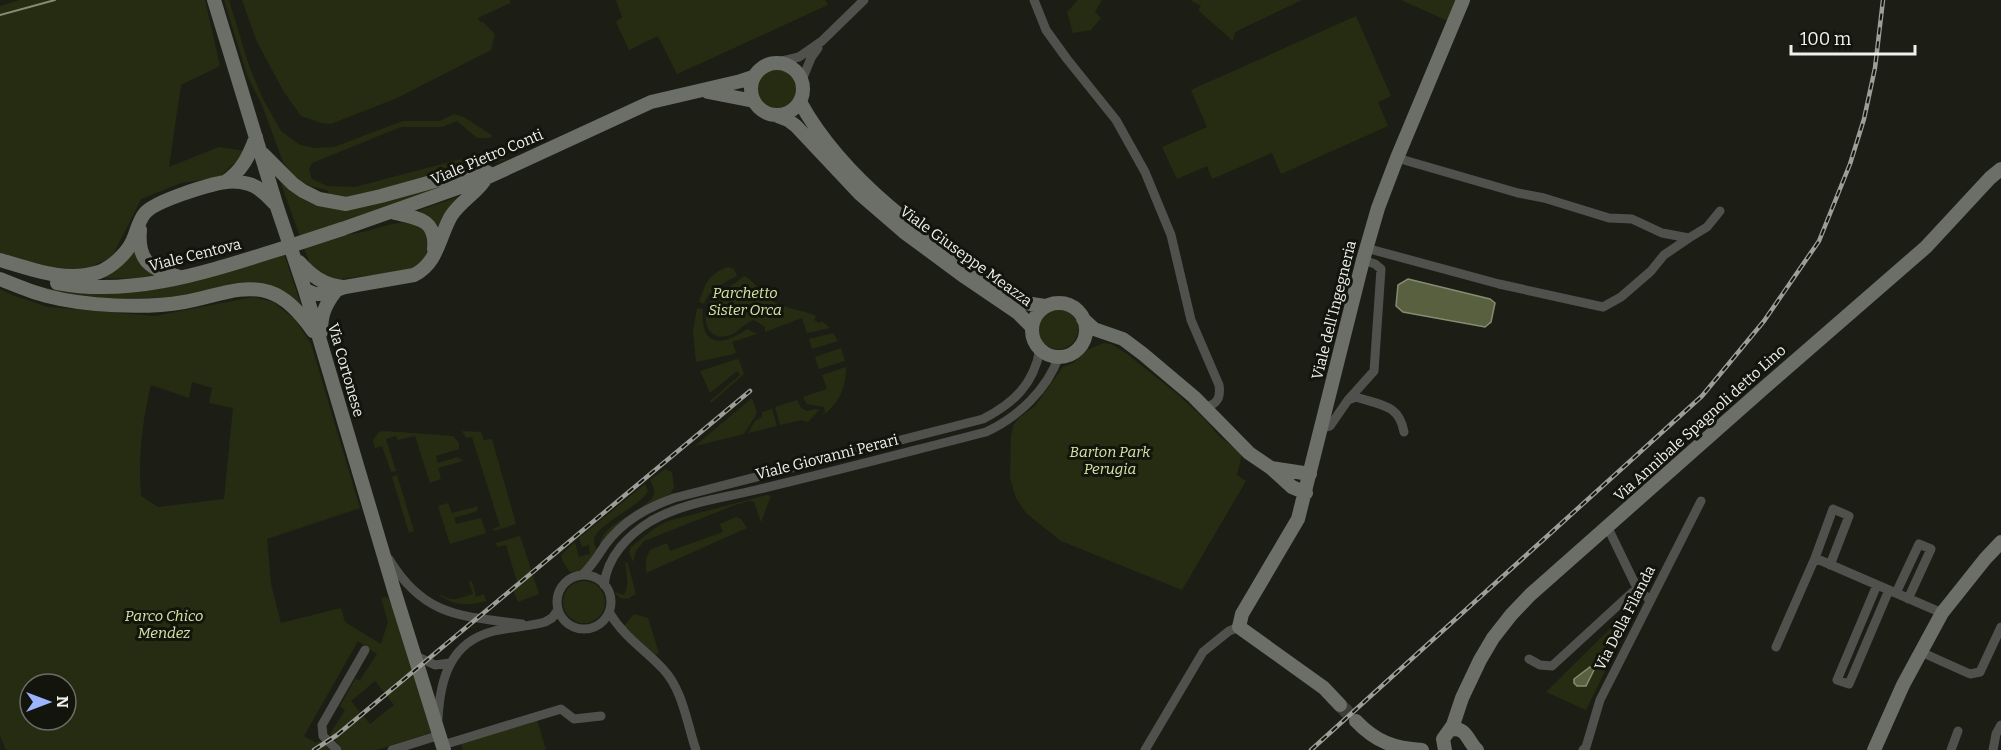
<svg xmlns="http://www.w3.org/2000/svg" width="2001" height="750" font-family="Bitter,serif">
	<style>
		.green { fill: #262c11; fill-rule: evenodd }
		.water { fill: #58603f; stroke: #858c73; stroke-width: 1.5 }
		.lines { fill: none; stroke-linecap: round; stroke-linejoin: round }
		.stream { stroke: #858c73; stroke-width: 2 }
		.secondary-tunnel { stroke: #3c3e35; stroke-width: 14; stroke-dasharray: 14 7; stroke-linecap: butt }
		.street { stroke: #50514d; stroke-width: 9 }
		.secondary { stroke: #6c6e68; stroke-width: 14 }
		.rail-casing { stroke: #9c9e97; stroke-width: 4.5 }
		.rail { stroke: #13150d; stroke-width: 2; stroke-dasharray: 7; stroke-linecap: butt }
		.secondary-bridge { stroke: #6c6e68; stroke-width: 14 }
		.labels { text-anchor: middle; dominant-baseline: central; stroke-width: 6; stroke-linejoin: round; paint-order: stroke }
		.street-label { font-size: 15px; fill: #eff1eb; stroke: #13150d }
		.park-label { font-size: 15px; font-style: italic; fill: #d6e5a8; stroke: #13150d }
	</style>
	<rect width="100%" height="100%" fill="#1c1e15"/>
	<path class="green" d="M20,0H205L220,66L181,85L169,167L219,147L246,151L237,161L218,178L181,183L141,199L112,257L86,269L64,271L0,253V6Z
		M224,0H229L249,66L263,99L281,131L300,145L316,148L334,147L403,121H440L454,114L464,117L493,136L489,138H477L457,121L442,127H401L312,163L309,169L312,179L327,186L355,187L457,160L497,154L505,147L507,156L505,160L431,179L334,200L327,190L310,186L296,178L283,162L262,105L247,75Z
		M242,0H510V3L478,18L480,22H483L495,34L491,50L397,98L331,124L321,123L301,116L284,92L257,42Z
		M616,0H825L828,5L677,74L658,36L629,50L616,22L622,17Z
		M1078,0H1102L1095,12L1101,18L1091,30L1073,33L1067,12Z
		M1190,0H1302L1235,32L1233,41L1198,10L1201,6Z
		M1401,0H1457L1448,21Z
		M1356,16L1391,96L1378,102L1388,126L1281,174L1272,153L1212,179L1207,166L1177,179L1162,147L1207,127L1191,90Z
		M756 88a21 21 0 1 1 42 0a21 21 0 1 1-42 0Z
		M463,178L336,233C366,240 398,212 422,227C425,229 429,234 431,237L428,258L411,270L333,280L325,279L310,264L280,181H284L325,206Z
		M463,195L439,230L419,212L420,210Z
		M132,248L157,276L141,279L103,278V276Z
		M284,254L302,308L282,294L110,299L50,291L0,273C19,279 38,287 58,290C137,302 210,278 284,254Z
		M728,267L734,269L737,276C724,283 709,289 704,304L699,302C706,283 708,274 728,267Z
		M744,276C755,281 759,292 769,299C783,309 801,309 816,316L814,320L819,323L822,321L830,328L807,333L802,318L765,332V327L754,320C740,325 740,333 727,336C721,338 714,336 710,331C706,326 705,320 706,314C710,296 715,296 729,287C734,284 739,280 744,276Z
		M0,289L12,295L48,307L155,316L253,297L273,302L295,319L311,344L360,508L267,539L271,584L281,623L341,608L345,622L381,644L388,622L381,598L387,597L393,606L433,732L377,750H343L330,734L345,710L340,706L355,679L360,680L377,654L358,641L304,736L316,743L320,741L330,750H6L0,736ZM192,382L212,388L209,403L233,408L224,499L158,507L141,496C138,458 142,422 151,385L189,398ZM375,681L394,705L370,724L351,701ZM30,684H66V720H30Z
		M697,308L703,309C700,347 721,347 747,329L757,334L732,342L736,352L734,354L696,362L693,331Z
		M1038 329a20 20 0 1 1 40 0a20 20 0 1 1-40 0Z
		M833,333L838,341L812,349L809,339Z
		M1104,343L1111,344L1127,354L1177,394L1204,418L1219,436L1242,454L1237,475L1246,481L1182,590L1061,541L1026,513L1016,498L1010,478L1011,435L1014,424L1020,417L1035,406L1063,367L1073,363L1087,350Z
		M841,348L845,361L819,369L815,357Z
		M737,359L739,360L744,374L711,403L710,401L740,375L737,371L710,393L700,371Z
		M846,367C846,388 839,404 822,416L825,412L824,407L807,404L803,397L827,389L822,375Z
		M752,398L757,413L744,434L695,446Z
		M797,400L801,408L807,411L817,409L819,410L808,422L802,420L780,425L775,407Z
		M772,409L777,426L748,433L755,421L762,417V412Z
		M384,431L453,436L459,443V449L436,456L438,463L458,457L463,461L438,468L441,479L430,483L415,436L398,440L396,436L386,439L396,471L391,472L382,446L375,448L373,440L379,432Z
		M462,431L481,432L484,440L492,439L516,524L494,531L493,529L500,526L472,437L466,438Z
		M665,469L672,472L674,487L671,493L656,502L603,545L600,543C604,521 652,509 654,493C655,489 652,484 650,480Z
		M397,475L414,531L409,533L392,477Z
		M645,484L648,491C640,507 592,526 594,542C594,546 597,548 598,551L582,571L570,572L563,562L561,555L575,542L579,557L590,554L589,545L582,547L579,538Z
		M767,495L771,496L761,522L754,502L749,501L735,505L644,541L636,551L633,562L629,552L631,547L655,528L668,521Z
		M448,503L452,513L478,506L477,511L454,518L456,524L481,518L486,533L450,544L438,506Z
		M736,517L741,519L747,528L646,573V559L650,550L667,543L670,551L723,532L720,524Z
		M520,536L539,594L518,602L511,585L517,582L506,545L497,547L496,543Z
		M625,561L628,564L636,594L628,599L620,598L614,592L624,595C630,586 626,572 625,561Z
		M563 602a21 21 0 1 1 42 0a21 21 0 1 1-42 0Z
		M472,581L476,597L484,594L486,601C468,606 457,606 440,596L441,595C454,603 459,598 473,594L469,582Z
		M1632,607L1635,609L1586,710L1546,692Z
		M634,614L648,618L659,653L653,656L623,627Z
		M537,720L546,750H463L461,744Z"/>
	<path class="water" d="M1408,279L1490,299L1495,303L1491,322L1485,327L1403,312L1396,306L1398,285Z
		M1590,667L1594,670L1586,686H1577L1574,683V679Z"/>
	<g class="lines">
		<path class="stream" d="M0,15L55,0"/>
		<path class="secondary-tunnel" d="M1340,705L1356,721"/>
		<path class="street" d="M1034,0L1046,30L1067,59L1116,120L1145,172L1171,235L1191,320L1219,385C1221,398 1217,405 1204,407
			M778,62L799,57L822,41L864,0
			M802,80L811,58L818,48
			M1397,158L1518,193L1544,198L1609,218L1632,219L1662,233L1689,238L1707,227L1720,211
			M1366,248L1499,284L1603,307L1621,297L1651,271L1664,255L1689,238
			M1348,400L1356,397C1380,405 1399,404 1404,432
			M1320,429L1330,426L1348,400L1374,371L1381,269L1375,264L1363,260
			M1608,528L1637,588L1650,600
			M1815,558L1942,613
			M389,559C424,617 461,616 522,624
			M582,575C592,566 598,556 605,545C623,521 646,508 674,498L983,419C1014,403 1034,384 1040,349
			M557 602a27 27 0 1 1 54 0a27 27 0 1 1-54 0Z
			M604,585C607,557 628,535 651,521C684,502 724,498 760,489C836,471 911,451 986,432C1018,417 1047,390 1059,356
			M1877,585L1837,680L1849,684L1889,590
			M1896,593L1919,544L1931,549L1908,599
			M609,612C623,636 644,649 663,669C683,690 687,724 696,750
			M1776,647L1815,558L1833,509L1849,516L1830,565
			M1921,652L1970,674L1980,672L2001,627
			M414,655L435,665L450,663
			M1529,659L1540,665L1552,666L1637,588
			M438,719C440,679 450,642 494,631C510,627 528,627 545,622L552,618L558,610
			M443,745L561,709L574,719L601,716
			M337,750L323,736L322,725L365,650
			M392,750L440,735
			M1145,750L1203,652L1229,631L1239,627
			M1583,750L1586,747L1600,700L1701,501
			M1951,750L1958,731
			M1993,750L1996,734L2001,725"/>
		<path class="secondary" d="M214,0L277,207L305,290L394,590L444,750
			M751 89a26 26 0 1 1 52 0a26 26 0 1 1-52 0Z
			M708,92L754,101
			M800,102C847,187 934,243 1013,296L1025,303L1045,306
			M775,115L788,120L796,126L860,194L904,232L965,277L1018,313L1032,327
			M263,154L293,184L303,191L319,199L346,204L381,196L453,176L487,172
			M225,182C242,171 249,156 256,137
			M395,213C417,218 437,219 434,249
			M342,229L486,178L651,102L741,81L753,77
			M140,230C137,262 151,269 180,277
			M0,260C31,269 66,283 99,272C112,267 126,254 132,242C137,232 138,221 145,213C155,201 210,184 226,182C234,181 242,182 249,184C260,187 267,196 274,203
			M299,262C312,276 323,285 343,287
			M0,279C15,285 31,292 47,296C85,306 145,309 184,302C211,298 241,283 269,292C288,298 302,315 313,331
			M57,283C137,298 215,269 290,246
			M305,290L315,294H326L345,287L414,275C438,263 439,237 451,216C460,202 475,194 484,181
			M1032 330a27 27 0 1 1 54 0a27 27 0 1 1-54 0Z
			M1083,319L1094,329L1123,339L1143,354L1194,397L1249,453L1271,468L1292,487L1306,493
			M321,332C321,315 325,305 335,292
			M1271,468L1310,474
			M1340,705L1324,688L1239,627L1242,614L1298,519L1363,260L1378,208L1397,158L1463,0
			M1356,721C1376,742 1394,748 1422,750
			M1450,730C1467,726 1467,741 1477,750
			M1445,750L1443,739L1453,725L1462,698L1480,660L1493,638L1511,615L1530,595L1765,387L1926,247L1990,178L2001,169
			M1874,750L1903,685L1942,613L1985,559L2001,542"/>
		<g class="rail-casing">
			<path id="rail" d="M314,750L337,735L750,391
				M1311,750L1702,396L1764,321L1819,241L1850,164L1864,119L1875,68L1883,0"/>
		</g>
		<use href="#rail" class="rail"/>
		<path class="secondary-bridge" d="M290,246L342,229"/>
	</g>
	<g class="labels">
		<g class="street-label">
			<text transform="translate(487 157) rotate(-23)">Viale Pietro Conti</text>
			<text transform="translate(195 255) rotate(-14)">Viale Centova</text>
			<text transform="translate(966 256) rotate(36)">Viale Giuseppe Meazza</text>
			<text transform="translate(1334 310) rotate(-76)">Viale dell'Ingegneria</text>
			<text transform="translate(346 370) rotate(74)">Via Cortonese</text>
			<text transform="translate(1700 423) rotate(-42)">Via Annibale Spagnoli detto Lino</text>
			<text transform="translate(827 457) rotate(-14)">Viale Giovanni Perari</text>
			<text transform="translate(1625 618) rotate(-63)">Via Della Filanda</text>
		</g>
		<g class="park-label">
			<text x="745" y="293">Parchetto<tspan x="745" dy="17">Sister Orca</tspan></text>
			<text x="1110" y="452">Barton Park<tspan x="1110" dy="17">Perugia</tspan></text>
			<text x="164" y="616">Parco Chico<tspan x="164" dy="17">Mendez</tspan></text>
		</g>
	</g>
	<g transform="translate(48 702) rotate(90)"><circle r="28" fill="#13150d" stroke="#6b6d66" stroke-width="1.5"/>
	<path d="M0-4.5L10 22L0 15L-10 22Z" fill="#9cb4fd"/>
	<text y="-9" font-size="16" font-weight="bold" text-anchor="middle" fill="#eff1eb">N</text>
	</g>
	<path d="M1791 45v9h124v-9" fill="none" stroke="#eff1eb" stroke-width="3"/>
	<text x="1800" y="45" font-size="18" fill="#eff1eb" stroke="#13150d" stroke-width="4.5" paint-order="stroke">100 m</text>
</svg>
